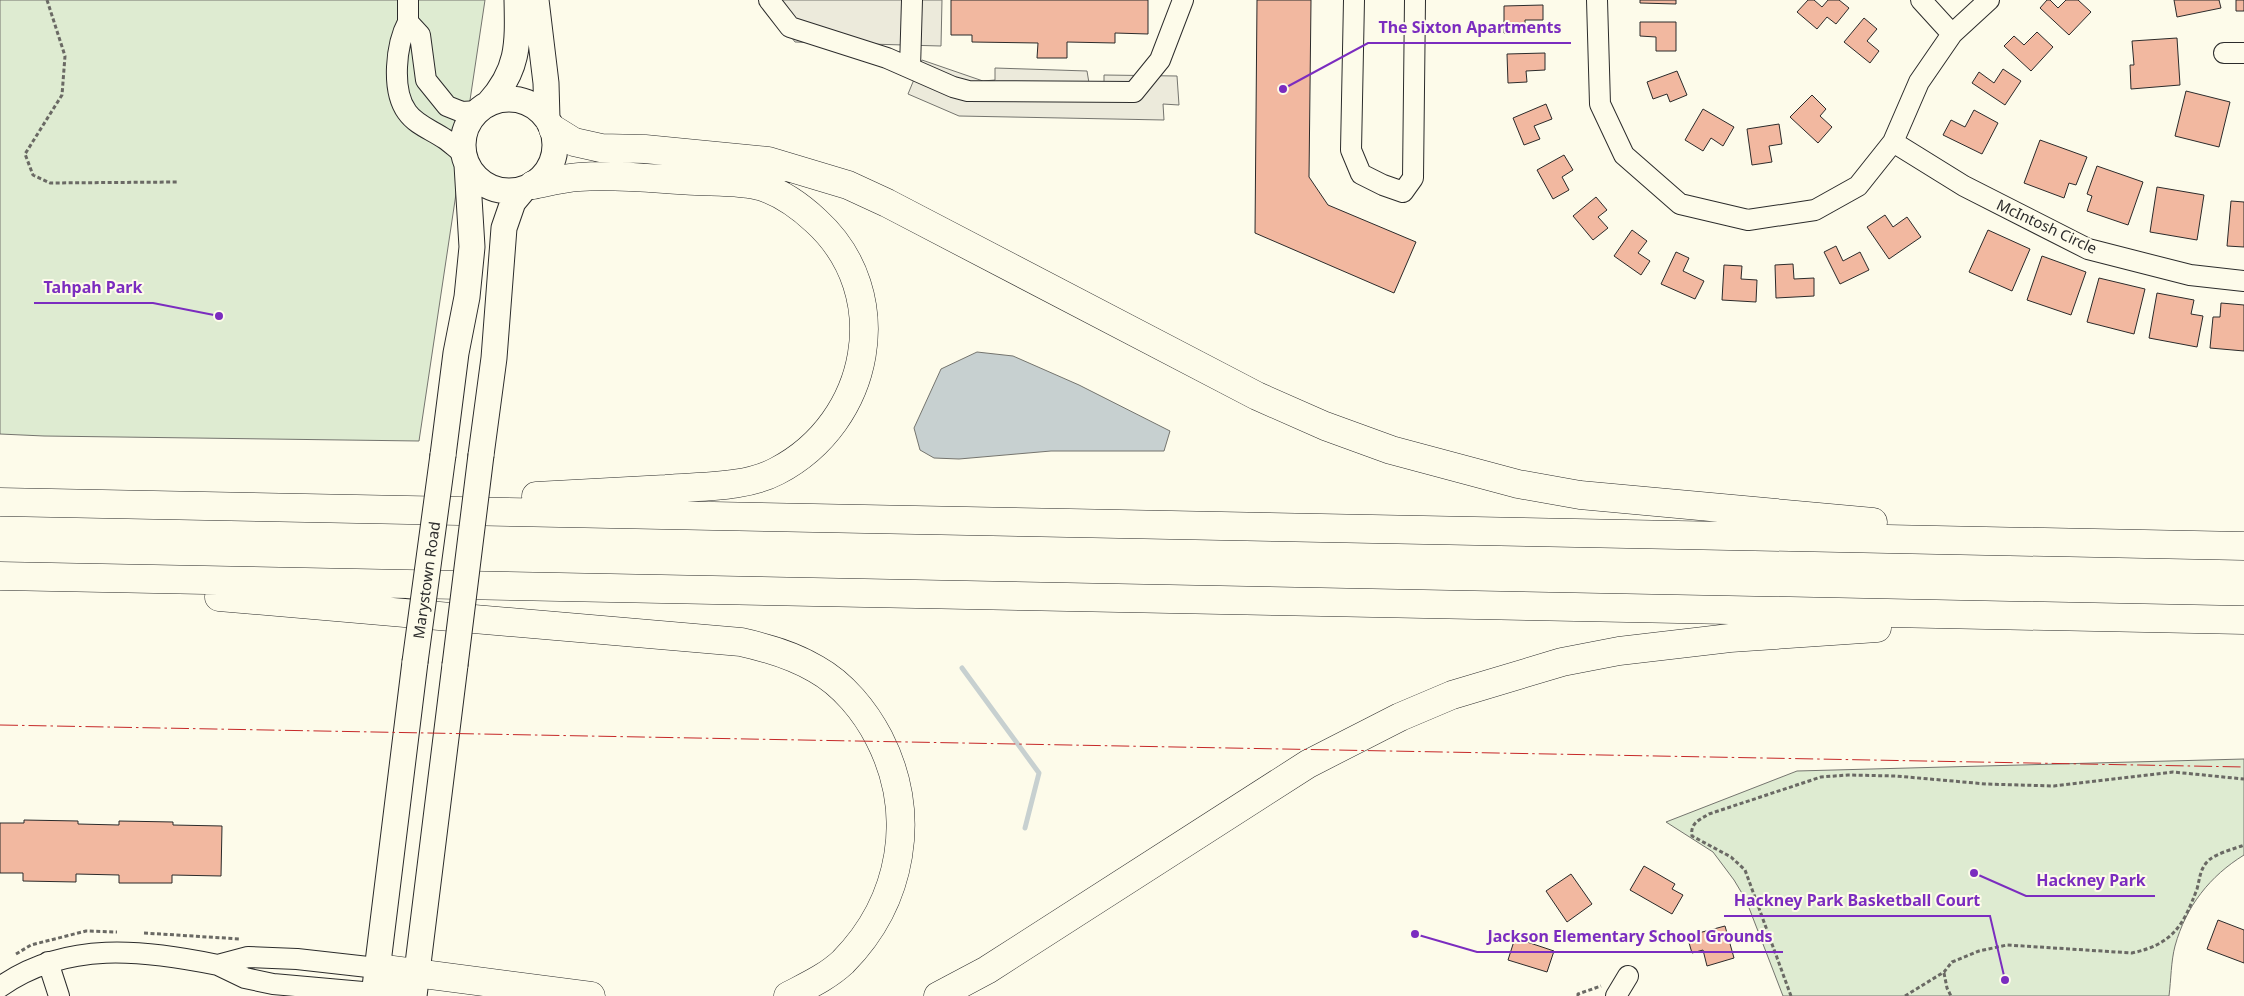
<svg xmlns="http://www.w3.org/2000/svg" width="2244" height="996" font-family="'Noto Sans',sans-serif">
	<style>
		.green { fill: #deebd1; stroke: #74746e }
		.parking { fill: #eceadb; stroke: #74746e }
		.water { fill: #c7d0d0; stroke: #74746e }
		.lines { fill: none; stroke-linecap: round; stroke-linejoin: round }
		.stream { stroke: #c7d0d0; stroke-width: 5 }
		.building { fill: #f2b8a0; stroke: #2b2b2b }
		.minor-casing { stroke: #2b2b2b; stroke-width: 22 }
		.major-casing { stroke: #2b2b2b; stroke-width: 27 }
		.highway-casing { stroke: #2b2b2b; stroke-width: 29 }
		.path { stroke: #6a6964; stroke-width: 3; stroke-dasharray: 4 2.5; stroke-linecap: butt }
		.minor { stroke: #fdfbea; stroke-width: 20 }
		.major { stroke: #fdfbea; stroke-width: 25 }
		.highway { stroke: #fdfbea; stroke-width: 28 }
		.major-bridge-casing { stroke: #2b2b2b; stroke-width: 27; stroke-linecap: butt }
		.major-bridge { stroke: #fdfbea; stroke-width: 25 }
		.power { stroke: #c62828; stroke-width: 1; stroke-dasharray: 18 4 2.5 4; stroke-linecap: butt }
		.labels { text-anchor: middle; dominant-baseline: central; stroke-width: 4; stroke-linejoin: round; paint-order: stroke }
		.street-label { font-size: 15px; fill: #2b2b2b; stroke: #fdfbea }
		.leader { fill: none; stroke: #7b2cbf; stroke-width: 2 }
		.callout-dot { fill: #7b2cbf; stroke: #fdfbea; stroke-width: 2 }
		.callout-label { font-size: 16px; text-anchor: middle; font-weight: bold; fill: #7b2cbf; stroke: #fdfbea; stroke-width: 4; stroke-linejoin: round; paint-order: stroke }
	</style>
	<rect width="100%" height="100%" fill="#fdfbea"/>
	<path class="green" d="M0,0H485L419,441L44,436L0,434Z
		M2244,759V855C2210,876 2186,906 2175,946C2171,961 2171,980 2169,996H1783L1746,900L1734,880L1713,852L1666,822L1797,771Z"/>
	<path class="parking" d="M763,0H942L941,46L795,42Z
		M922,60L983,81L995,80V68L1087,71L1089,83L1104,84V75L1177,76L1179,105L1163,104L1164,120L959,116L908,94Z"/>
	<path class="water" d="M977,352L1013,356L1079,385L1170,431L1164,451H1051L959,459L934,458L920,450L914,428L941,369Z"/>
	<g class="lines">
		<path class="stream" d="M962,668L1039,773L1025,828"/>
	</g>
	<path class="building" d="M951,0H1148V34L1115,33V43L1067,42V58H1037L1038,43L972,42V35H951Z
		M1257,0H1311L1309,177L1328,205L1416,242L1394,293L1255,233Z
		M1640,0H1676V4L1640,3Z
		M1808,0H1814L1822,7L1828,0H1839L1849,8L1836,24L1827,17L1817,29L1797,12Z
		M2047,0H2050L2058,8L2066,0H2078L2091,12L2069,35L2040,8Z
		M2174,0H2219L2221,8L2177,17Z
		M2236,0H2244V11H2236Z
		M1543,5V20H1525V33H1504V6Z
		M1864,18L1877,29L1867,41L1879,51L1870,63L1844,42Z
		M1640,22H1676V51H1656V37L1640,36Z
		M2037,32L2053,47L2031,71L2004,46L2014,36L2024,45Z
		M2177,38L2180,85L2131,89L2130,65H2134L2132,41Z
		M1545,53V70L1526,71L1527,82L1508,83L1507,54Z
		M2003,69L2021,81L2005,105L1972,83L1979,72L1994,83Z
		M1677,71L1687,95L1670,102L1667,94L1653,99L1647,82Z
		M2186,91L2230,102L2219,147L2175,136Z
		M1812,95L1826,109L1820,116L1832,127L1818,143L1790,117Z
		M1546,104L1552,119L1534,126L1540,139L1524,145L1513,118Z
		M1703,109L1734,127L1723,146L1711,138L1703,151L1685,140Z
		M1974,110L1998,123L1982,154L1943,135L1951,120L1965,127Z
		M1779,124L1782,144L1769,146L1772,162L1752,165L1747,129Z
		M2040,140L2087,157L2076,185L2069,183L2064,198L2024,183Z
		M1564,155L1573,170L1562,177L1569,190L1553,199L1537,170Z
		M2097,166L2143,182L2128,225L2087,211L2092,196L2087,194Z
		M2157,187L2204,195L2197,240L2150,232Z
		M1596,197L1607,210L1598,217L1608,228L1593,240L1573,216Z
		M2231,201L2244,202V247L2227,246Z
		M1885,215L1893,227L1907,217L1921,237L1889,259L1867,227Z
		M1632,230L1647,241L1638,253L1650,261L1641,275L1614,256Z
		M1988,230L2030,249L2012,291L1969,272Z
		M1836,246L1843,261L1860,252L1869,270L1840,284L1824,252Z
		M1676,252L1689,258L1683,271L1704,281L1695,299L1661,284Z
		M2042,256L2086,272L2071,315L2027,300Z
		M1793,264L1794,279L1814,278V296L1776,298L1775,265Z
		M1724,265L1742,266L1741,279L1757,280L1756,302L1722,300Z
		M2099,278L2145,289L2134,334L2087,322Z
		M2157,293L2194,300L2191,314L2203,316L2197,347L2149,338Z
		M2221,303L2244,305V351L2210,348L2213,317H2220Z
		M24,820L78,821V824L119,825V821L173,822V825L222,826L221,876L172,875V883H119V875L76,874V882L23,881V873H0V823H24Z
		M1644,866L1675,884L1672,889L1683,895L1672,914L1630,890Z
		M1571,874L1592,904L1567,922L1546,891Z
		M2218,920L2244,930V963L2207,949Z
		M1725,926L1734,958L1707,966L1703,950L1692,953L1687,936Z
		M1515,938L1554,951L1547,972L1508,960Z"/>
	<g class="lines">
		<g class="minor-casing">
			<path id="minor" d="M408,0V22
				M769,0L790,27L887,58L953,87L968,91L1134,92L1160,60L1183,0
				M1354,0L1351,150L1361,174L1383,185L1403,192L1413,178L1415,0
				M1597,0L1600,104L1624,155L1680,204L1748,220L1815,210L1858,186L1893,142L1919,82L1952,34L1989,0
				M1921,0L1952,34
				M2224,53H2244
				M910,68L912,0
				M1893,142L1964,186L2088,249L2190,275L2244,281
				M463,153C457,149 451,143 445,139C432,130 416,125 407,112C391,90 396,44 408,22L420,35L426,80L447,106L462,112L478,111
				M48,962L59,996
				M0,987C67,940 143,950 218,965
				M374,993L273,984L245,978L218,965L248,957L297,959L377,968
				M1616,996L1628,976"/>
		</g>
		<g class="major-casing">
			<path id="major" d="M536,0L546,83L547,119
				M463 145a46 46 0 1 1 92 0a46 46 0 1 1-92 0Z
				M488,104C519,70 518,44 517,0
				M443,455L456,353L467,297L472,247L467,165
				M481,455L494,358L504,228L513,202L523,190
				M375,987L415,662
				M414,996L455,665"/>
		</g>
		<g class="highway-casing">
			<path id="highway" d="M553,129L574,142L601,148L645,149L768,161L848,185L887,203L1257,396L1325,426L1391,450L1518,484L1580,495L1873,522
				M533,185C548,182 563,178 579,177C617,174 657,179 696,181C716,182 744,181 763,187C783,194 801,207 816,221C896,294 871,422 777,471C745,488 702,486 666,489C623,491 579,494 536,496
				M0,502L2244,546
				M0,576L2244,620
				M219,597L741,642C768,648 792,655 816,669C843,684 865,711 879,738C918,814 903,901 843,962C827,977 807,986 788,996
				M377,968L591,996
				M374,993L394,996
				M938,996L987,970L1308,764L1400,717L1452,695L1562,662L1619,651L1730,638L1877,628"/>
		</g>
		<path class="path" d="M47,0L65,56L62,95L25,154L33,175L50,183L177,182
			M144,933L240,939
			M16,954L31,945L86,931L117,932
			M1944,973L1947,988L1951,996
			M1578,996V994L1601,986
			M1791,996L1745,870L1731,857L1692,836C1690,823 1699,820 1709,814L1821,777L1848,775L1896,776L1986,784L2054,786L2173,772L2244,779
			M1905,996L1944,972L1952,962L1979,951L2007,945L2132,953C2173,944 2183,926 2197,889C2200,878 2200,868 2209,860C2217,853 2234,849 2244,845"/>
		<use href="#minor" class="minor"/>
		<use href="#major" class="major"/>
		<use href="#highway" class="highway"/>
		<g class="major-bridge-casing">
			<path id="major-bridge" d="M415,662L443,455
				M455,665L481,455"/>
		</g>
		<use href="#major-bridge" class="major-bridge"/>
		<path class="power" d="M0,725L2244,767"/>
	</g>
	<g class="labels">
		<g class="street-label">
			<text transform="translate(2047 226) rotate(25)">McIntosh Circle</text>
			<text transform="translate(426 580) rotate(-82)">Marystown Road</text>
		</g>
	</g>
	<path class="leader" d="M1283 89L1368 43H1571M219 316L153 303H34M1974 873L2026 896H2155M2005 980L1990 916H1724M1415 934L1477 952H1783"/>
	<g class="callout-dot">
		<circle cx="1283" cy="89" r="5"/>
		<circle cx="219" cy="316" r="5"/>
		<circle cx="1974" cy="873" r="5"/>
		<circle cx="2005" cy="980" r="5"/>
		<circle cx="1415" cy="934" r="5"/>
	</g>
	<g class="callout-label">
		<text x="1470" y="33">The Sixton Apartments</text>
		<text x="93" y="293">Tahpah Park</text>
		<text x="2091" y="886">Hackney Park</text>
		<text x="1857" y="906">Hackney Park Basketball Court</text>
		<text x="1630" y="942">Jackson Elementary School Grounds</text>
	</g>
</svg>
